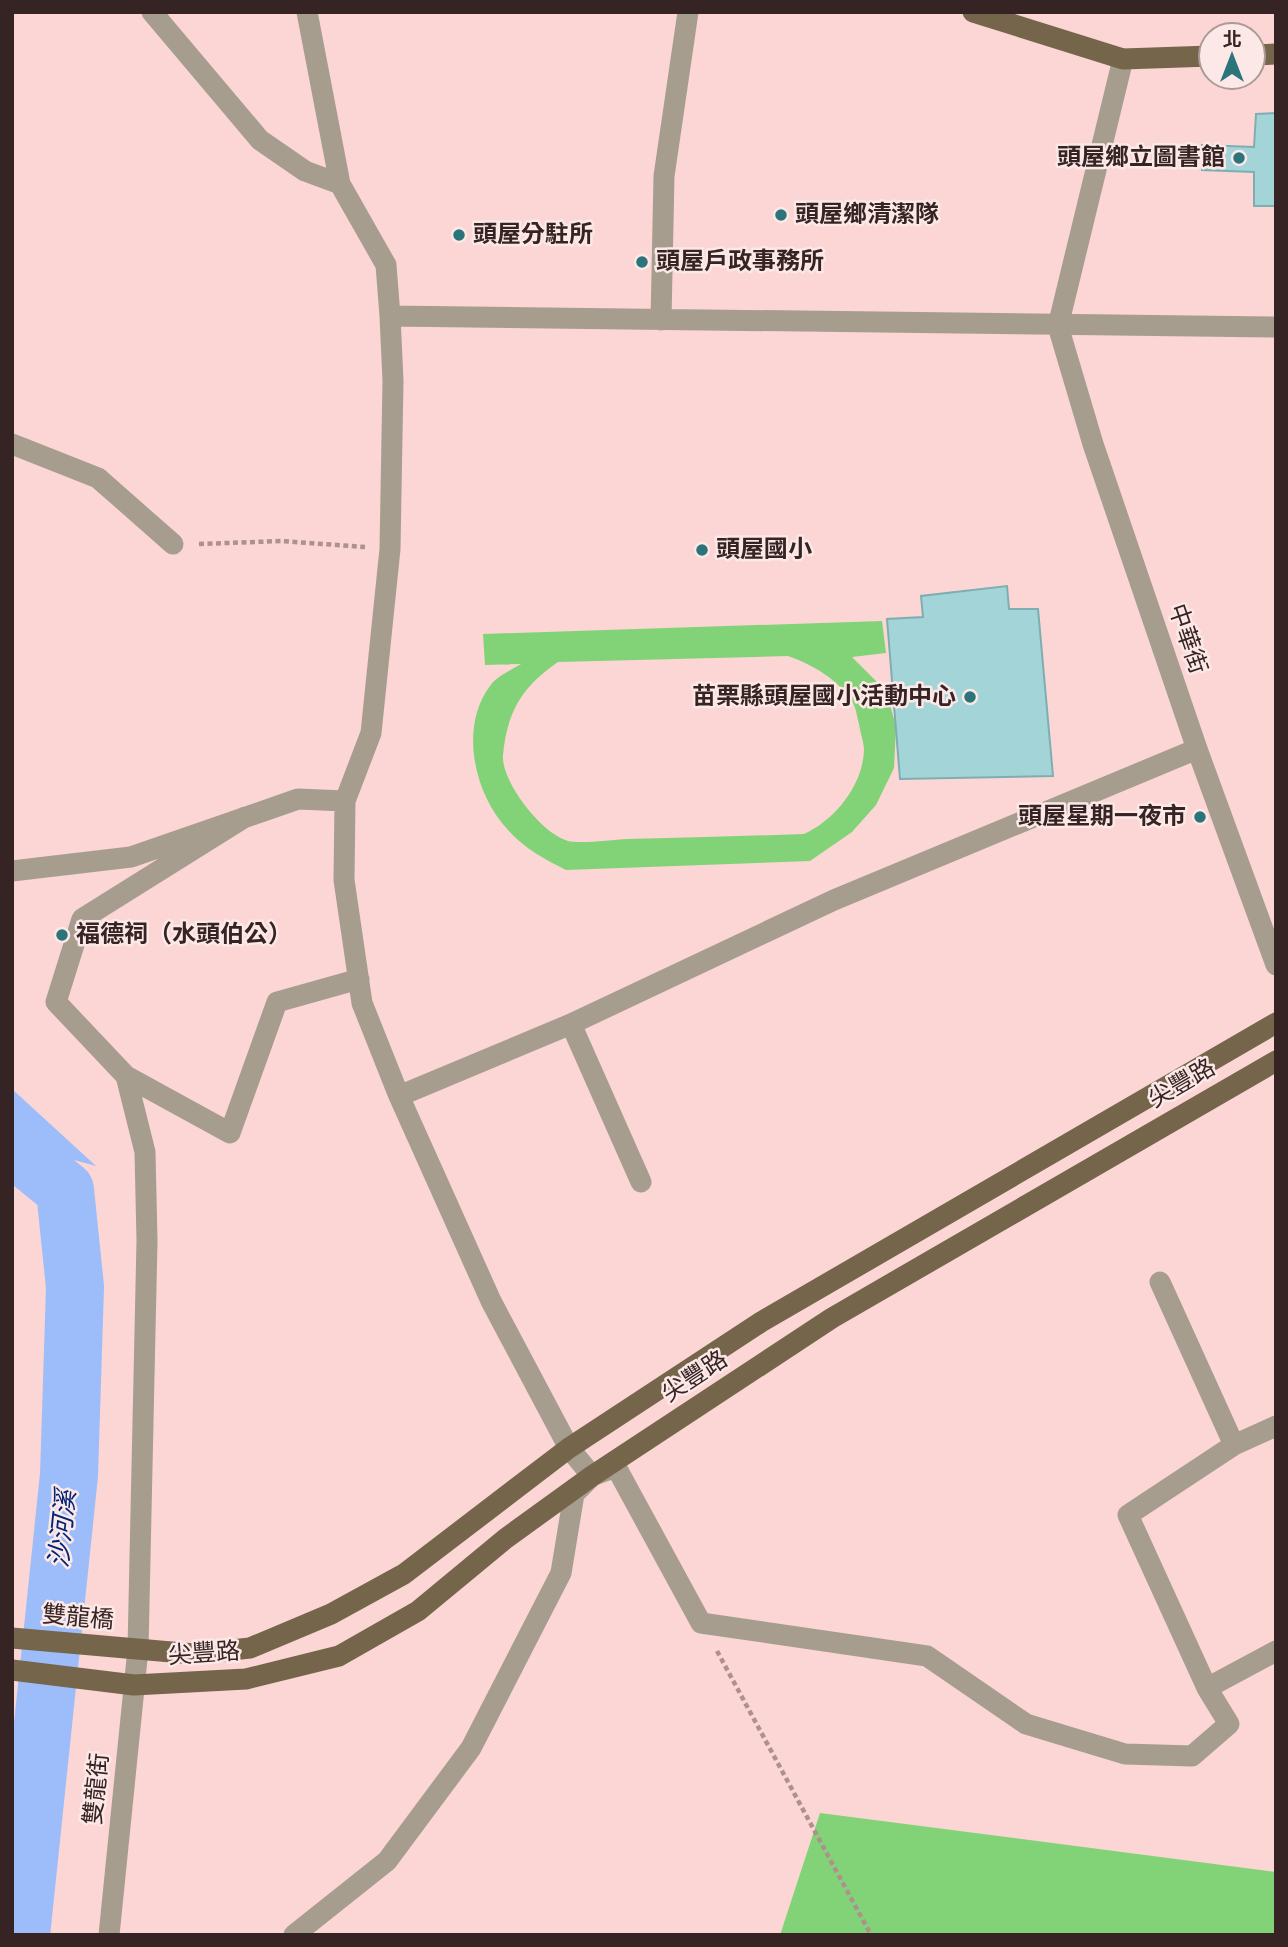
<svg xmlns="http://www.w3.org/2000/svg" width="1288" height="1947" font-family="'Alegreya Sans','Noto Sans TC',sans-serif">
	<style>
		.green { fill: #82d378; fill-rule: evenodd }
		.water { fill: #9cbdf9 }
		.lines { fill: none; stroke-linecap: round; stroke-linejoin: round }
		.river { stroke: #9cbdf9; stroke-width: 58 }
		.building { fill: #a3d4d8; stroke: #7eaeb2; stroke-width: 2 }
		.path { stroke: #ae908f; stroke-width: 4.5; stroke-dasharray: 5 3.5; stroke-linecap: butt }
		.minor { stroke: #a69d8f; stroke-width: 21 }
		.major { stroke: #74654b; stroke-width: 21 }
		.poi-dot { fill: #2b757a; stroke: #fbe8e7; stroke-width: 2.5 }
		.labels { text-anchor: middle; dominant-baseline: central; stroke-width: 5; stroke-linejoin: round; paint-order: stroke }
		.poi-label { font-size: 24px; font-weight: bold; fill: #352423; stroke: #fbe8e7; text-anchor: start }
		.street-label { font-size: 24px; fill: #352423; stroke: #fbe8e7 }
		.water-label { font-size: 26px; font-style: italic; fill: #002478; stroke: #fbe8e7 }
	</style>
	<rect width="100%" height="100%" fill="#fbd6d4"/>
	<path class="green" d="M882,621L886,653L852,657L886,691L896,726L894,768L876,805L852,832L810,861L566,870C544,859 524,848 508,830C474,794 459,727 490,686C496,677 511,670 521,664L485,665L483,634ZM788,656C813,665 838,679 853,703C856,708 857,717 859,724C860,732 864,742 864,750C863,785 835,820 804,834C745,836 686,838 627,839C613,840 579,844 568,841C542,834 501,782 503,755C507,711 523,686 558,662Z
		M820,1813L1276,1872V1935H780Z"/>
	<path class="water" d="M12,1089L96,1166L12,1143Z"/>
	<g class="lines">
		<path class="river" d="M12,1147L65,1190L75,1287L69,1475L21,1935"/>
	</g>
	<path class="building" d="M1276,113V206H1254V172L1202,170V145L1254,147L1256,114Z
		M1007,586L1009,609H1038L1053,776L900,779L887,619L923,617L921,596Z"/>
	<g class="lines">
		<path class="path" d="M199,544L281,541L365,547
			M717,1651L871,1935"/>
		<path class="minor" d="M152,12L260,140L305,171L340,184
			M307,12L340,184L386,265L390,316L393,381L390,549L371,733L345,801L344,880L362,1003L399,1096L491,1301L569,1448L592,1476
			M1123,59L1058,326L1093,444L1197,749L1276,965
			M390,316L1276,327
			M661,320L664,176L688,12
			M12,444L98,478L173,544
			M12,871L131,857L298,799L345,801
			M571,1024L641,1182
			M126,1076L230,1133L277,1002L359,979
			M399,1096L571,1024L834,900L1197,749
			M1160,1282L1234,1445
			M1207,1688L1276,1651
			M109,1935L138,1649L147,1241L145,1152L126,1076L56,1002L82,919L245,817
			M294,1935L387,1861L471,1748L561,1573L574,1494L592,1476L616,1467L701,1623L927,1656L1026,1724L1125,1754L1192,1756L1229,1724L1207,1688L1128,1515L1234,1445L1276,1426"/>
		<path class="major" d="M973,12L1123,59L1211,56
			M1253,55L1276,54
			M12,1638L194,1654L250,1648L331,1614L404,1574L569,1448L761,1322L1276,1023
			M12,1670L134,1685L246,1679L339,1656L418,1611L505,1539L592,1476L832,1318L1276,1061"/>
	</g>
	<g class="poi-dot">
		<circle cx="1239" cy="158" r="7"/>
		<circle cx="781" cy="215" r="7"/>
		<circle cx="459" cy="235" r="7"/>
		<circle cx="642" cy="262" r="7"/>
		<circle cx="702" cy="550" r="7"/>
		<circle cx="970" cy="697" r="7"/>
		<circle cx="1200" cy="817" r="7"/>
		<circle cx="62" cy="935" r="7"/>
	</g>
	<g class="labels">
		<g class="poi-label">
			<text x="1225" y="158" text-anchor="end">頭屋鄉立圖書館</text>
			<text x="795" y="215">頭屋鄉清潔隊</text>
			<text x="473" y="235">頭屋分駐所</text>
			<text x="656" y="262">頭屋戶政事務所</text>
			<text x="716" y="550">頭屋國小</text>
			<text x="956" y="697" text-anchor="end">苗栗縣頭屋國小活動中心</text>
			<text x="1186" y="817" text-anchor="end">頭屋星期一夜市</text>
			<text x="76" y="935">福德祠（水頭伯公）</text>
		</g>
		<g class="street-label">
			<text transform="translate(1187 639) rotate(71)">中華街</text>
			<text transform="translate(1182 1084) rotate(-30)">尖豐路</text>
			<text transform="translate(695 1377) rotate(-33)">尖豐路</text>
			<text transform="translate(78 1618) rotate(5)">雙龍橋</text>
			<text transform="translate(204 1654) rotate(-4)">尖豐路</text>
			<text transform="translate(97 1789) rotate(-84)">雙龍街</text>
		</g>
		<g class="water-label">
			<text transform="translate(63 1529) rotate(-84)">沙河溪</text>
		</g>
	</g>
	<rect width="1288" height="1947" fill="none" stroke="#352423" stroke-width="28"/>
	<g transform="translate(1232 56)"><circle r="33" fill="#fbe8e7" stroke="#ac9a99" stroke-width="2"/>
	<path d="M0-5L12 26L0 18L-12 26Z" fill="#2b757a"/>
	<text y="-10" font-size="19" font-weight="bold" text-anchor="middle" fill="#352423">北</text>
	</g>
</svg>
